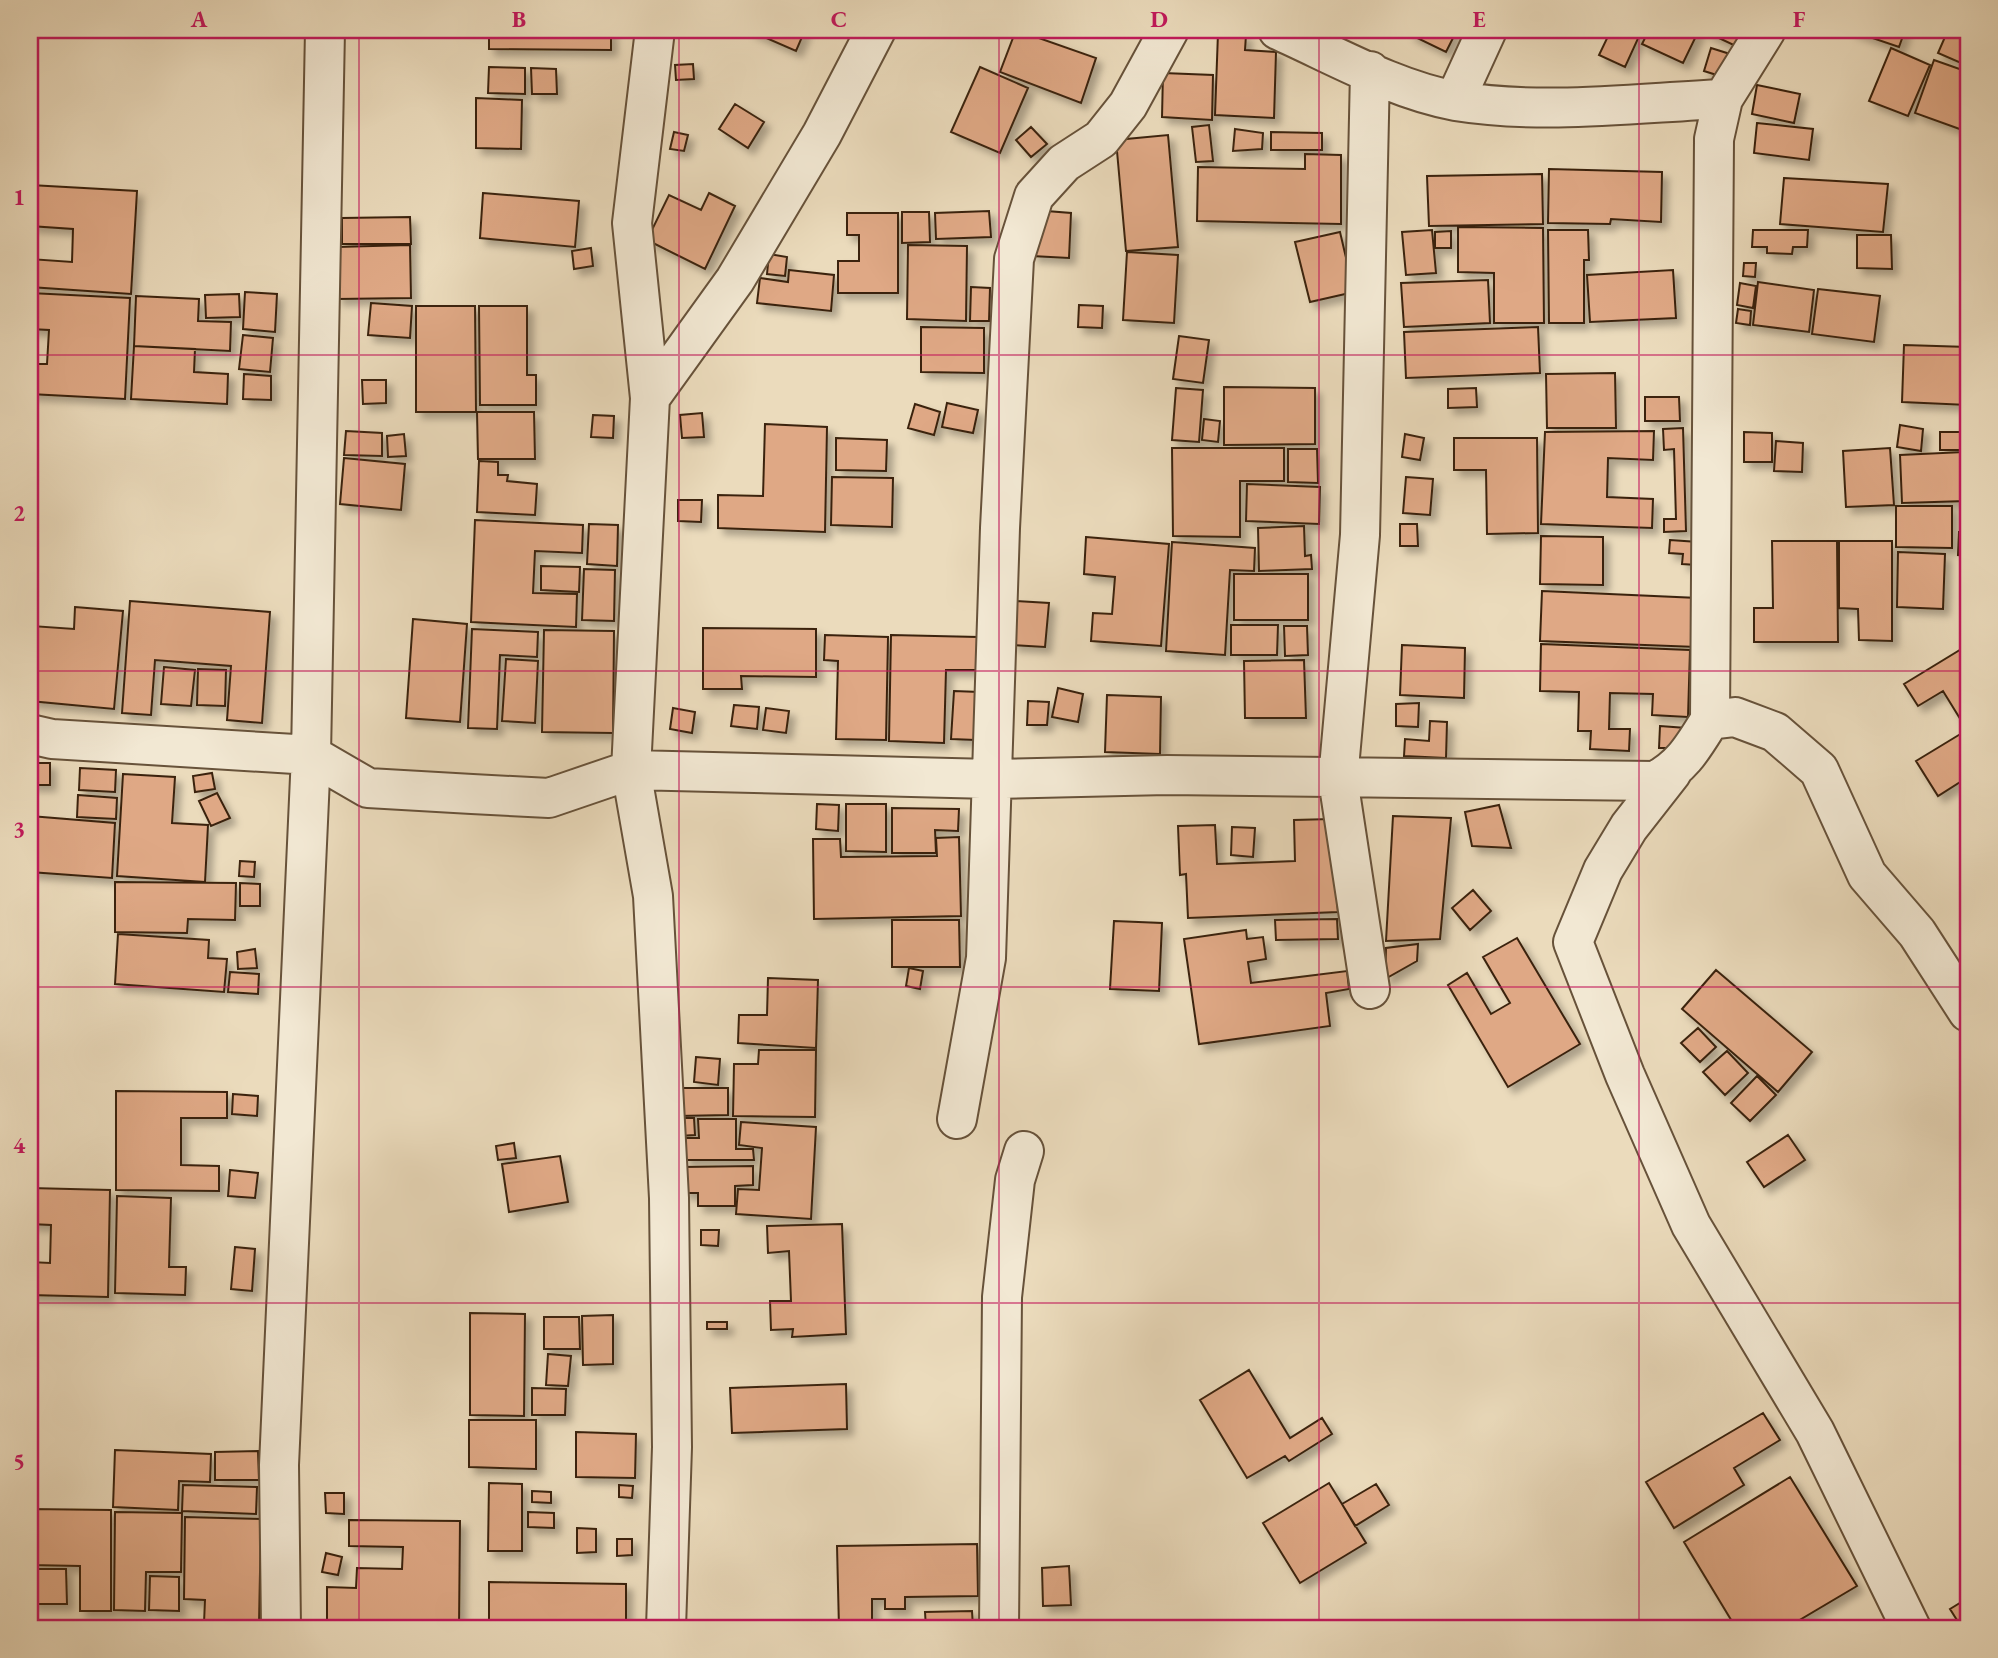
<svg xmlns="http://www.w3.org/2000/svg" width="1998" height="1658" font-family="'EB Garamond',serif">
	<style>
		.building { fill: #dfa885; stroke: #3b240e; stroke-width: 2; filter: url(#shadow) }
		.lines { fill: none; stroke-linecap: round; stroke-linejoin: round }
		.street-casing { stroke: #67523a; stroke-width: 42 }
		.street { stroke: #f2e8d3; stroke-width: 38 }
		.grid { fill: none; stroke: #c2185b; stroke-width: 2; stroke-opacity: 0.55 }
		.neatline { fill: none; stroke: #c2185b; stroke-width: 2.5 }
		.grid-label { font-size: 23px; text-anchor: middle; font-weight: bold; fill: #c2185b }
	</style>
	<defs>
		<filter id="shadow"><feDropShadow dx="6" dy="6" stdDeviation="3.5" flood-color="#0004"/></filter>
	</defs>
	<rect width="100%" height="100%" fill="#ebdbbc"/>
	<filter id="stains"><feTurbulence type="fractalNoise" baseFrequency=".00286" numOctaves="4"/><feColorMatrix values="0 0 0 0 .2 0 0 0 0 .09 0 0 0 0 .02 0 0 0 .5 -.17"/></filter>
	<radialGradient id="worn" r=".72"><stop offset=".6" stop-color="#630" stop-opacity="0"/><stop offset="1" stop-color="#630" stop-opacity=".3"/></radialGradient>
	<path class="building" d="M489,30H611V50L489,49Z
		M748,30H805L796,51Z
		M1016,30L1096,58L1081,103L1000,72Z
		M1411,30H1457L1446,52L1409,34Z
		M1611,30L1641,32L1625,67L1599,55Z
		M1649,30H1699L1683,63L1642,44Z
		M1702,30H1751L1742,49Z
		M1849,30H1905L1899,47Z
		M1948,30H1968V66L1938,53Z
		M1218,33L1246,35L1245,50L1276,52L1274,118L1215,115Z
		M1711,48L1730,54L1723,77L1704,71Z
		M1891,48L1930,65L1908,116L1869,101Z
		M1934,60L1968,72V132L1915,113Z
		M693,64L694,79L676,80L675,65Z
		M489,67L525,68V94L488,93Z
		M980,67L1028,88L1000,153L951,132Z
		M531,68L556,69L557,94H532Z
		M1163,73L1213,75L1212,120L1162,117Z
		M1757,85L1800,94L1794,123L1752,114Z
		M476,98L522,100L521,149L476,148Z
		M735,104L764,122L748,148L719,129Z
		M1757,123L1813,129L1809,160L1754,153Z
		M1209,125L1213,161L1196,162L1192,127Z
		M1031,127L1047,144L1031,157L1016,140Z
		M1235,129L1263,133L1262,149L1233,151Z
		M674,132L688,135L684,151L670,149Z
		M1271,132L1322,133V150H1271Z
		M1168,135L1178,247L1126,251L1116,140Z
		M1305,154L1341,155V224L1197,221L1198,167L1305,169Z
		M1549,169L1662,172L1661,222L1611,219L1610,224L1548,223Z
		M1542,174L1543,224L1429,226L1427,176Z
		M1784,178L1888,184L1883,232L1780,224Z
		M30,185L137,191L131,294L30,287V259L72,262L73,229L30,226Z
		M483,193L579,201L575,247L480,238Z
		M709,193L735,206L705,269L647,240L669,195L701,210Z
		M1034,210L1071,213L1069,258L1032,256Z
		M989,211L991,237L936,239L935,213Z
		M902,212H929L930,242L902,243Z
		M847,213H898V293H838V261H859V235H847Z
		M410,217L411,244H342V218Z
		M1458,227L1543,228L1544,323H1494V273L1458,272Z
		M1432,230L1436,273L1406,275L1402,232Z
		M1548,230H1588L1589,260H1584V323H1549Z
		M1753,230H1808L1807,247H1793L1792,254L1767,253V247H1752Z
		M1451,231V248H1435V232Z
		M1340,232L1354,292L1310,302L1295,242Z
		M1857,235H1891L1892,269L1857,268Z
		M410,245L411,298L337,299L336,247Z
		M908,245L967,246L966,321L907,319Z
		M591,248L593,266L574,269L572,251Z
		M1127,252L1178,255L1174,323L1123,320Z
		M769,254L787,257L785,276L767,274Z
		M1744,263H1756L1755,277L1743,276Z
		M789,270L834,275L831,311L757,303L760,278L788,282Z
		M1673,270L1676,318L1590,322L1587,275Z
		M1488,280L1490,323L1404,327L1401,283Z
		M1758,282L1814,290L1809,332L1753,325Z
		M1740,283L1756,286L1753,308L1737,305Z
		M971,287L990,288L989,321H970Z
		M1818,289L1880,296L1874,342L1812,334Z
		M245,292L277,294L275,332L243,329Z
		M30,293L130,298L125,399L30,394V364H47L49,330L30,329Z
		M239,294L240,317L206,318L205,295Z
		M136,296L199,299L198,321L231,322L230,351L134,346Z
		M371,303L412,306L410,338L368,335Z
		M1079,305L1103,306L1102,328L1078,327Z
		M416,306H475L476,412H416Z
		M479,306H527V375H536V405H480Z
		M1738,309L1751,311L1750,325L1736,323Z
		M921,327L984,328V373L921,372Z
		M1538,327L1540,373L1406,378L1404,332Z
		M243,335L273,338L270,372L239,369Z
		M1179,336L1209,340L1203,383L1173,379Z
		M1904,345L1968,347V405L1902,402Z
		M134,346L195,349L194,372L228,374L227,404L131,399Z
		M1615,373L1616,428H1547L1546,374Z
		M244,374L271,376V400L243,399Z
		M362,380H386V403L363,404Z
		M1224,387L1315,388V444L1224,445Z
		M1176,388L1203,390L1199,442L1172,440Z
		M1476,388L1477,407L1448,408V389Z
		M1645,397H1679L1680,421H1645Z
		M947,403L978,410L973,433L942,427Z
		M915,404L940,412L934,435L908,428Z
		M477,412H534L535,459H478Z
		M702,413L704,437L682,438L680,415Z
		M593,415L614,416L613,438L591,437Z
		M1204,419L1220,421L1218,442L1202,440Z
		M765,424L827,427L825,532L718,528V495L763,496Z
		M1900,425L1923,429L1921,451L1897,447Z
		M1683,428L1686,531L1664,532V519H1676L1674,449L1664,450L1663,429Z
		M346,431L382,433V456L344,455Z
		M1654,431L1653,460L1608,458L1607,497L1653,499L1652,528L1541,524L1545,432Z
		M1744,432L1772,433V462H1744Z
		M1940,432H1968V450H1940Z
		M404,434L406,456L388,457L387,436Z
		M1405,434L1424,438L1420,460L1402,457Z
		M836,438L887,440L886,471L836,470Z
		M1454,438H1537L1538,533L1487,534L1486,470H1454Z
		M1776,441L1803,443L1802,472L1774,471Z
		M1172,448H1284V481H1240V537L1173,536Z
		M1890,448L1894,505L1846,507L1843,451Z
		M1288,449H1317L1318,483L1288,482Z
		M1964,452L1966,501L1902,503L1900,455Z
		M344,458L405,464L401,510L340,504Z
		M479,461L498,462V475H508L507,481L537,484L535,515L477,512Z
		M832,477L893,478L892,527L831,525Z
		M1406,477L1433,479L1430,515L1403,513Z
		M1247,484L1320,487L1319,524L1246,521Z
		M678,500H702L701,522L678,521Z
		M1896,506H1952V548L1896,547Z
		M475,520L583,525L582,553L535,551L533,593L577,594L576,627L471,622Z
		M589,524L618,525L617,566L587,564Z
		M1400,524H1417L1418,546H1400Z
		M1968,525V556L1958,555L1959,532H1967Z
		M1304,526L1305,556L1311,555L1312,569L1259,571L1258,528Z
		M1541,536L1603,537V585L1540,584Z
		M1086,537L1169,544L1161,646L1091,641L1093,613L1112,614L1115,577L1084,574Z
		M1670,540L1698,542L1697,565L1682,564L1683,554L1669,553Z
		M1772,541H1837L1838,642H1754V608H1773Z
		M1839,541H1892V641L1859,640L1858,609L1839,608Z
		M1172,542L1255,548L1254,571L1230,570L1225,655L1166,651Z
		M1898,552L1945,554L1943,609L1897,607Z
		M541,566L580,567L579,592L541,590Z
		M584,569L615,570L614,621L582,620Z
		M1234,574H1308V620H1234Z
		M1542,591L1698,598L1697,647L1540,641Z
		M130,601L270,612L262,723L227,720L231,666L155,660L151,715L122,713Z
		M1016,601L1049,603L1045,647L1012,645Z
		M75,607L123,611L114,709L30,701L32,626L74,629Z
		M413,619L467,624L460,722L406,718Z
		M1231,625H1278L1277,655H1231Z
		M1284,626H1307L1308,655L1285,656Z
		M703,628L816,629V677L741,676L742,689H703Z
		M472,629L538,632L537,657L500,655L497,729L468,728Z
		M544,630L614,631L613,733L542,732Z
		M825,635L888,637L886,740L836,739L838,661L824,660Z
		M891,635L978,637V670H946L944,743L889,741Z
		M1541,644L1690,650L1688,717L1652,715L1653,694L1610,693L1609,729H1630L1629,751L1590,749L1591,731H1578L1579,692L1540,691Z
		M1402,645L1465,648L1464,698L1400,695Z
		M1968,645V777L1938,796L1916,761L1967,730L1943,691L1918,706L1904,684Z
		M506,659L538,661L535,723L502,721Z
		M1304,660L1306,718H1245L1244,661Z
		M164,667L195,670L191,706L161,704Z
		M198,669L226,670L225,706L197,705Z
		M1058,688L1083,694L1078,722L1052,717Z
		M954,691L979,692L976,740L951,739Z
		M1107,695L1161,697L1160,754L1105,752Z
		M1028,701L1049,702L1047,725H1027Z
		M1419,703L1418,727L1396,726V704Z
		M734,705L759,707L757,729L731,726Z
		M673,708L695,712L692,733L670,729Z
		M766,708L789,711L786,733L763,730Z
		M1430,721L1447,722L1446,758L1404,756L1405,739L1429,741Z
		M1660,726L1686,728L1685,748H1659Z
		M30,763H50V785H30Z
		M80,768L116,770L115,792L79,790Z
		M212,773L215,789L195,792L193,776Z
		M123,774L175,777L172,823L208,825L205,882L117,876Z
		M217,793L230,818L211,826L199,801Z
		M78,795L117,798L116,819L77,817Z
		M817,804L839,805L838,831L816,829Z
		M846,804H886V852L846,851Z
		M1499,805L1511,848L1472,846L1465,812Z
		M892,808L959,809L958,831L935,830L936,853H892Z
		M30,816L115,823L112,878L30,872Z
		M1393,816L1451,818L1440,939L1386,941Z
		M1331,819L1338,912L1188,918L1186,874L1180,875L1178,826L1215,825L1217,864L1295,861L1294,820Z
		M1232,827L1255,828L1253,857L1231,855Z
		M959,837L961,916L814,919L813,839H840L841,857L937,856L936,838Z
		M240,861L255,862L254,877L239,876Z
		M115,882L236,883L235,920L188,919L187,933L115,932Z
		M240,883L260,884V906H240Z
		M1473,890L1491,911L1470,930L1452,908Z
		M1337,919L1338,939L1276,940L1275,920Z
		M892,920H959L960,967H892Z
		M1114,921L1162,923L1159,991L1110,989Z
		M1246,930L1247,939L1263,937L1266,959L1248,962L1251,983L1347,971L1349,989L1326,993L1330,1026L1199,1044L1184,939Z
		M118,934L209,940L208,958L227,959L224,992L115,984Z
		M1517,938L1580,1044L1508,1087L1448,985L1467,973L1491,1014L1510,1003L1483,957Z
		M1418,944L1417,961L1385,979L1386,948Z
		M255,949L257,968L238,969L237,952Z
		M909,968L923,971L920,989L906,986Z
		M1716,970L1812,1052L1778,1092L1682,1009Z
		M230,972L259,974L258,994L228,992Z
		M768,978L818,980L816,1048L738,1043L739,1015H767Z
		M1698,1028L1716,1047L1700,1062L1681,1043Z
		M759,1050H816L815,1117L733,1116L734,1064H758Z
		M1727,1051L1748,1073L1725,1095L1703,1072Z
		M696,1057L720,1059L718,1085L694,1082Z
		M1757,1076L1776,1095L1750,1121L1731,1103Z
		M677,1088H728V1115L677,1116Z
		M116,1091L227,1092V1118H181V1165L219,1166V1191L116,1190Z
		M233,1094L258,1096L257,1116L232,1114Z
		M677,1118H694L695,1135L679,1136Z
		M698,1119H736V1149H753L754,1160H684V1138H699Z
		M741,1122L816,1127L811,1219L736,1214L738,1189L759,1190L762,1148L739,1145Z
		M1788,1135L1805,1160L1764,1187L1747,1162Z
		M514,1143L516,1158L498,1160L496,1146Z
		M560,1156L568,1202L509,1212L502,1164Z
		M753,1166V1185L735,1186V1206H698V1193H683L682,1167Z
		M230,1170L258,1173L255,1198L228,1196Z
		M30,1188L110,1190L108,1297L30,1295V1262L50,1263L51,1225L30,1224Z
		M117,1196L171,1198L169,1267H186L185,1295L115,1293Z
		M842,1224L846,1334L792,1337L793,1329L771,1330L770,1301H791L789,1251L768,1253L767,1226Z
		M701,1230H719L718,1246L701,1245Z
		M235,1247L255,1249L252,1291L231,1289Z
		M470,1313L525,1314L524,1416L470,1415Z
		M613,1315V1364L583,1365L582,1316Z
		M544,1317H579L580,1349H544Z
		M707,1322H727V1329H707Z
		M548,1354L571,1356L568,1386L546,1385Z
		M1249,1370L1290,1438L1322,1418L1332,1434L1289,1461L1285,1456L1247,1478L1200,1400Z
		M846,1384L847,1429L732,1433L730,1388Z
		M532,1388L566,1389L565,1415H532Z
		M1763,1413L1780,1440L1734,1468L1744,1485L1674,1528L1646,1482Z
		M469,1420H536V1469L469,1467Z
		M576,1432L636,1434L635,1478L576,1477Z
		M115,1450L211,1454L210,1482L179,1481L178,1510L113,1507Z
		M258,1451L259,1480H215V1452Z
		M1790,1477L1857,1586L1786,1628H1736L1684,1542Z
		M489,1483L522,1484V1551H488Z
		M1329,1483L1366,1543L1300,1583L1263,1523Z
		M1376,1484L1389,1505L1355,1526L1342,1504Z
		M183,1485L257,1487L256,1514L182,1511Z
		M619,1485L633,1486L632,1498L619,1497Z
		M532,1491L551,1492V1503L532,1502Z
		M325,1493H344V1514L326,1513Z
		M30,1509L111,1510V1611H80V1566L30,1565Z
		M115,1512L182,1513L181,1572H146L145,1611L114,1610Z
		M528,1512L554,1513V1528L528,1527Z
		M185,1517L261,1519L259,1625L204,1623L205,1600L184,1599Z
		M349,1520L460,1521L459,1628H327V1587L356,1588L357,1568L402,1569L403,1547L349,1546Z
		M577,1528L596,1529V1552L577,1553Z
		M617,1539H632V1555L617,1556Z
		M977,1544L978,1596L905,1597V1609H885V1599H872V1628H839L837,1546Z
		M326,1553L342,1557L338,1575L322,1572Z
		M1069,1566L1071,1605L1043,1606L1042,1568Z
		M30,1569H66L67,1604H31Z
		M150,1576L179,1577V1611L149,1610Z
		M489,1582L626,1584V1622H634V1628H489Z
		M1968,1598V1628H1962L1950,1609Z
		M972,1611L973,1628H926L925,1612Z"/>
	<g class="lines">
		<g class="street-casing">
			<path id="street" d="M655,30L632,223L650,398L631,770L991,779L1167,775L1655,781C1683,766 1693,747 1710,720L1714,139L1723,99L1766,30
				M1278,30C1334,55 1395,90 1456,101C1544,115 1635,103 1723,99
				M1370,71L1360,535L1338,779L1370,989
				M1455,100L1487,30
				M650,398L735,280L822,134L876,30
				M1710,720L1735,717L1775,732L1819,770L1867,875L1917,933L1968,1012
				M30,734L52,739L311,755L368,788L472,794L549,798L631,770L653,896L669,1198L672,1447L666,1628
				M1672,772L1629,827L1603,870L1573,942L1625,1075L1691,1225L1815,1432L1911,1628
				M957,1119L986,958L1000,528L1014,259L1034,196L1064,163L1101,139L1128,105L1169,30
				M281,1628L279,1465L311,755L325,30
				M999,1628L1002,1297L1015,1180L1024,1151"/>
		</g>
		<use href="#street" class="street"/>
	</g>
	<path class="grid" d="M359,30V1628M679,30V1628M999,30V1628M1319,30V1628M1639,30V1628M30,355H1968M30,671H1968M30,987H1968M30,1303H1968"/>
	<rect width="1998" height="1658" fill="none" stroke="#ebdbbc" stroke-width="77"/>
	<rect x="38" y="38" width="1922" height="1582" class="neatline"/>
	<g class="grid-label">
		<text x="199" y="27">A</text>
		<text x="519" y="27">B</text>
		<text x="839" y="27">C</text>
		<text x="1159" y="27">D</text>
		<text x="1479" y="27">E</text>
		<text x="1799" y="27">F</text>
		<text x="19" y="205">1</text>
		<text x="19" y="521">2</text>
		<text x="19" y="837">3</text>
		<text x="19" y="1153">4</text>
		<text x="19" y="1469">5</text>
	</g>
	<rect width="100%" height="100%" filter="url(#stains)"/>
	<rect width="100%" height="100%" fill="url(#worn)"/>
</svg>
